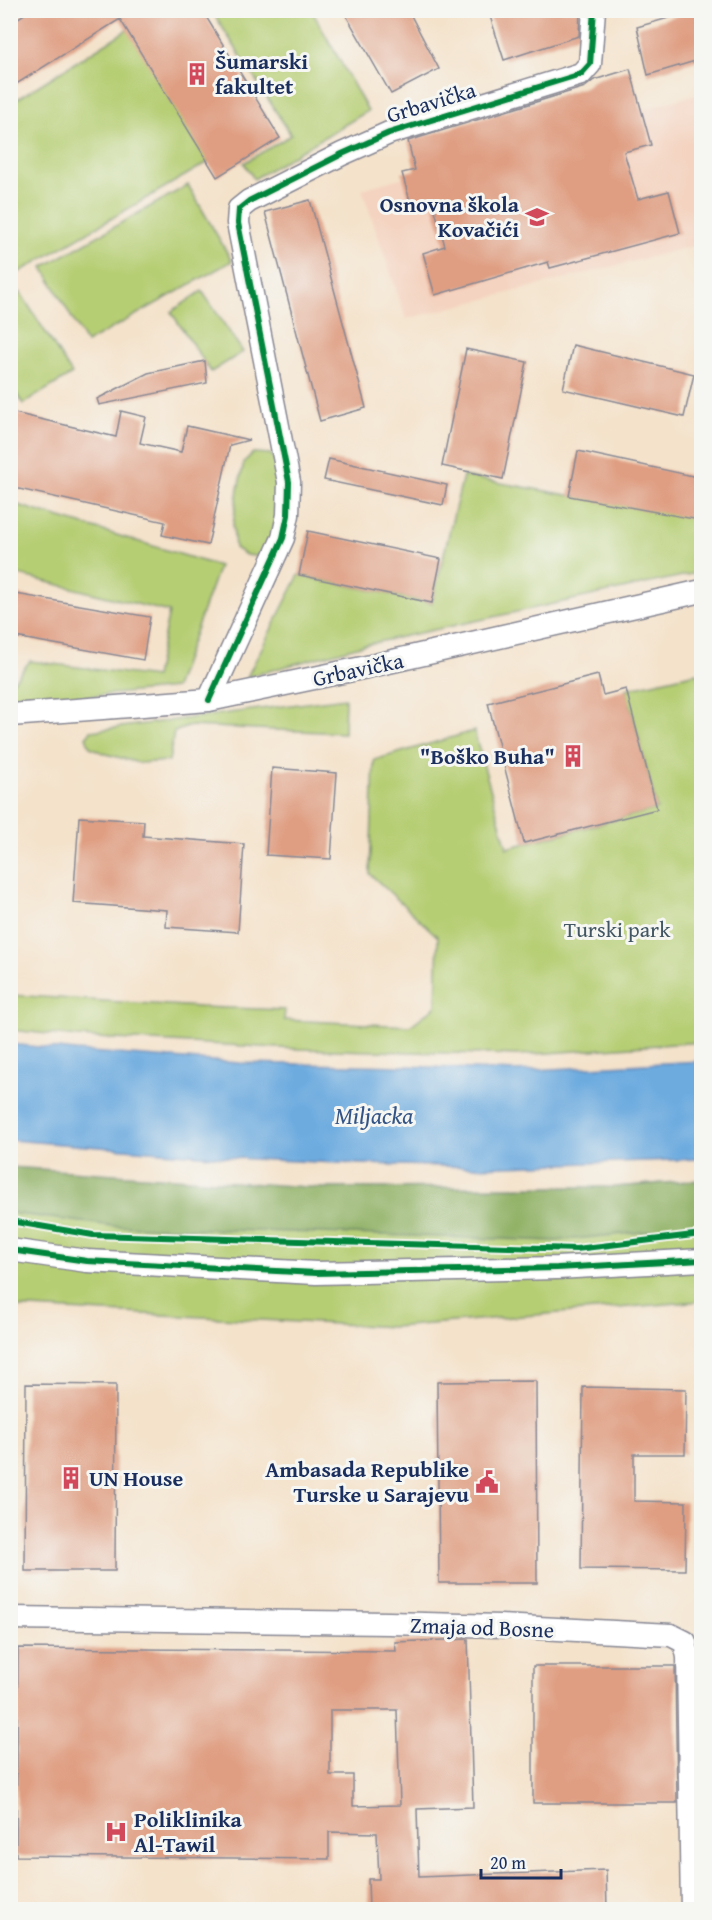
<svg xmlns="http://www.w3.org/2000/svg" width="712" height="1920" font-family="'Gentium Book Plus',serif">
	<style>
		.built { fill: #f4d3c0 }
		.green { fill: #b6ce73; stroke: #687e68; stroke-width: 1.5 }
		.forest { fill: #90b165; stroke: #567062; stroke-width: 1.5 }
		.water { fill: #6dabdf; stroke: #446d9e; stroke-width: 1.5 }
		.building { fill: #df9e82; fill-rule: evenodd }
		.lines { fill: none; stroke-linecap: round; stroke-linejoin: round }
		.minor-casing { stroke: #888894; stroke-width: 25 }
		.minor { stroke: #fff; stroke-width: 22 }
		.cycleway-casing { stroke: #f6f6f2; stroke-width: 10 }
		.cycleway { stroke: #00873e; stroke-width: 6 }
		.labels { text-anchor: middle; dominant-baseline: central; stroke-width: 6; stroke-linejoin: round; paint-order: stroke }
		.poi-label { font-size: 22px; font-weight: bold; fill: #1b2f5e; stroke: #f6f6f2; text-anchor: start }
		.street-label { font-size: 22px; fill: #1b2f5e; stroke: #f6f6f2 }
		.park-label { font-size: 22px; fill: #425763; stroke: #f6f6f2 }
		.water-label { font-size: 24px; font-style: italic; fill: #345485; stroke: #f6f6f2 }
	</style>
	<rect width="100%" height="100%" fill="#f6f6f2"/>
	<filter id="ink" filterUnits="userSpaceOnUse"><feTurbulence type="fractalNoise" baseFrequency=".0167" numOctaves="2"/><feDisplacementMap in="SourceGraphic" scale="12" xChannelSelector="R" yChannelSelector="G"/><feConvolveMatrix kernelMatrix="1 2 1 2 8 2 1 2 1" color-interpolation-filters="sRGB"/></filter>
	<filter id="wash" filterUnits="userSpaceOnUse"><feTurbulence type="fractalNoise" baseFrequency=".008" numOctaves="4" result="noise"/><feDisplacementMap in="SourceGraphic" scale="24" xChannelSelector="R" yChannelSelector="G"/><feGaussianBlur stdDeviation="1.35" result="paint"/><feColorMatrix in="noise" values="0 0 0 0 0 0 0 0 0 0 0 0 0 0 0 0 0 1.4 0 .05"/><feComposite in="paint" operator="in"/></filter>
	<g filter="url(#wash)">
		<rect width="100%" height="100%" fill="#f4e2ca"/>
		<path class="built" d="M701,93V244L406,319L362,189Z"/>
		<path class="green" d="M212,11H312L368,111L254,179L244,163L291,135Z
			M130,28L212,160L11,277V103Z
			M188,185L232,261L86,343L43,267Z
			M202,291L243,352L211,372L171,312Z
			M20,292L72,374L23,404L11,384V298Z
			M253,453L271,454L281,470V494L273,544L263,557L246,555L235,548L233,525L238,489L244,462Z
			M463,476L698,519L701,508V572L364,645L247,677L299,575L432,603Z
			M11,503L219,566L175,688L11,704V684L30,661L155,677L169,612L11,573Z
			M697,673L702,690L701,1042L520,1055L299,1049L78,1037L11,1030L10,995L200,1007L285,1010L284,1020L410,1026L436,1006L438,937L370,874L374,760L474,731L507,848L657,809L626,689Z
			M345,698L344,733L190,726L174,732L169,761L139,763L103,753L90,747L86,737L91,731Z
			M10,1168L99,1178L322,1188L616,1187L701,1180V1301L394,1327L11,1307Z"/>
		<path class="forest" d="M10,1167L322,1188L616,1187L701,1180V1226L555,1241L113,1226L11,1213Z"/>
		<path class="water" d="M11,1044L76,1051L240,1063L407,1066L515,1071L701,1061V1159L477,1167L360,1164L250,1159L11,1140Z"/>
		<g id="blocks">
			<path class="building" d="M31,10H202L280,138L217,177L120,19L10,88V23Z
				M343,10H408L439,69L391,94Z
				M488,10H580L579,36L504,60Z
				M696,10H702V59L648,75L637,27Z
				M630,69L651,145L624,152L638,199L669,191L680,233L550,268L548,262L435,295L423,253L445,246L433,203L412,208L402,173L415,170L408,141L585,87L594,80Z
				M310,200L366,408L320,421L265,212Z
				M573,345L694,374L684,417L563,389Z
				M466,349L527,362L503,479L442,466Z
				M205,361L207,383L99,405L97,399L148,373Z
				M121,411L146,417L140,443L181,452L187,426L249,440L230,445L208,545L162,535L165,522L10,487V412L116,437Z
				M578,451L702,478V508L699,520L569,496Z
				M329,459L447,485L443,505L324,480Z
				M308,531L441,559L432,603L299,575Z
				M10,593L150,617L143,660L10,636Z
				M598,675L603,695L626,689L657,809L524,843L488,703Z
				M272,768L337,773L331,859L266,855Z
				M79,817L144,821L143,836L244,844L238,932L166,927L167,910L73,903Z
				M536,1381L537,1583H439L437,1382Z
				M26,1384L116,1385L115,1571H25Z
				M583,1387L686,1389L685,1454H634V1501L686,1502L685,1570L581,1569Z
				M468,1639L473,1807L417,1809L419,1877L606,1870L607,1910H369L368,1879H379L377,1833L329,1832V1859L16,1856L18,1648L396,1651L395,1642ZM330,1710H397L400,1805L353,1806V1775H330Z
				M533,1666H675L677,1803H533Z"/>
		</g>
	</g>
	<g filter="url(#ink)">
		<use href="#blocks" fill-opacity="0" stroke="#888894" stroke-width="1.5"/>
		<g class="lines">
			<g class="minor-casing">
				<path id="minor" d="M209,700L283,538L288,515L289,482L238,223L239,209L249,201L342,154L389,133L581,74L590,64L594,10
					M10,715L209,700L362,668L702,591
					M10,1250L87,1261L316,1273L557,1268L702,1260
					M10,1618L389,1623L500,1626L671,1635L685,1642L688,1657L692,1910"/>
			</g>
			<use href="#minor" class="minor"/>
			<g class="cycleway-casing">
				<path id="cycleway" d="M209,700L283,538L288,515L289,482L238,223L239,209L249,201L342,154L389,133L581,74L590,64L594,10
					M10,1221L93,1235L576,1249L702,1234
					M10,1250L87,1261L316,1273L557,1268L702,1260"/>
			</g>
			<use href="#cycleway" class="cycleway"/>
		</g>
	</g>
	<defs>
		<g id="building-bare" transform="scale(1.8)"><path d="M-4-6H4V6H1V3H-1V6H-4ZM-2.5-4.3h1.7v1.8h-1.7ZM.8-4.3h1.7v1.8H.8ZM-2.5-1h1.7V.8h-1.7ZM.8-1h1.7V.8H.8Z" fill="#d1495b" stroke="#f6f6f2" stroke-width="2.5" paint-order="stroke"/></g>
		<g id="school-bare" transform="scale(1.8)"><path d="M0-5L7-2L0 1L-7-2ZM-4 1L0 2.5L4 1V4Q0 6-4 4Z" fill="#d1495b" stroke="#f6f6f2" stroke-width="2.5" paint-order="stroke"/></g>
		<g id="civic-bare" transform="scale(1.8)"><path d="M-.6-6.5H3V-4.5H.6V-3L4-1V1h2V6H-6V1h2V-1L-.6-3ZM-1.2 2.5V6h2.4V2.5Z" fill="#d1495b" stroke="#f6f6f2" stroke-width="2.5" paint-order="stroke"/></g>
		<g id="hospital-bare" transform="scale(1.8)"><path d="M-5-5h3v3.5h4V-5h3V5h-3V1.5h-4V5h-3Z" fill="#d1495b" stroke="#f6f6f2" stroke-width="2.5" paint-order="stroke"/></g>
	</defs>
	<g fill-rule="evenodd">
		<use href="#building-bare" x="197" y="74"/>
		<use href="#school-bare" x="537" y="217"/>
		<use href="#building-bare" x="573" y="756"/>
		<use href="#building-bare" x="71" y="1478"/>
		<use href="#civic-bare" x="487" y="1482"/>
		<use href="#hospital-bare" x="116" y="1832"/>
	</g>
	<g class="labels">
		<g class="poi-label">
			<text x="215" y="61">Šumarski<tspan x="215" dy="25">fakultet</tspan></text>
			<text x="519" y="204" text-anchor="end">Osnovna škola<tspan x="519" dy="25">Kovačići</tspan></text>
			<text x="555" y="756" text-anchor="end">"Boško Buha"</text>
			<text x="469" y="1469" text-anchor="end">Ambasada Republike<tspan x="469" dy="25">Turske u Sarajevu</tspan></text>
			<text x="89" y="1478">UN House</text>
			<text x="134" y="1819">Poliklinika<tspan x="134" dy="25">Al-Tawil</tspan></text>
		</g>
		<g class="street-label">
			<text transform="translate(431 102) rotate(-17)">Grbavička</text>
			<text transform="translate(358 669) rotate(-12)">Grbavička</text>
			<text transform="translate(482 1627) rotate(2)">Zmaja od Bosne</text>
		</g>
		<g class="park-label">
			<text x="617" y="929">Turski park</text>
		</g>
		<g class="water-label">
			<text x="374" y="1115">Miljacka</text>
		</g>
	</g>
	<rect width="712" height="1920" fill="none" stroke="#f6f6f2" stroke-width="36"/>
	<path d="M481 1869v9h80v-9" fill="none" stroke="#1b2f5e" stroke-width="3"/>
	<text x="490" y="1869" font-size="18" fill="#1b2f5e" stroke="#f6f6f2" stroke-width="4.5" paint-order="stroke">20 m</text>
</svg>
